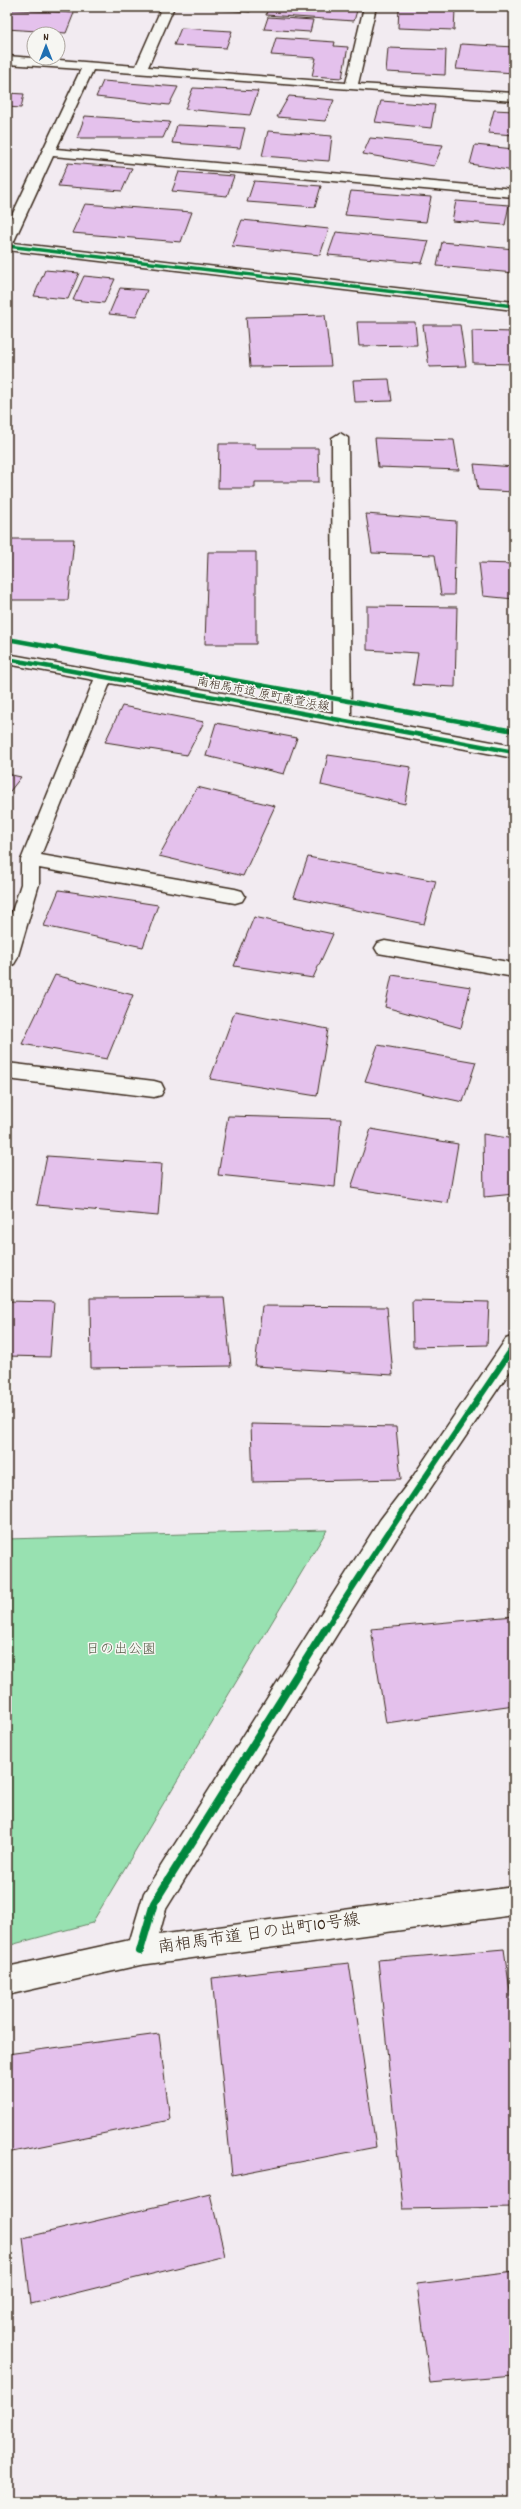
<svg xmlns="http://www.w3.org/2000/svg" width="521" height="2509" font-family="Dekko,'Klee One',sans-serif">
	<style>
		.green { fill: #98e1b1; stroke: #6a8668 }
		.building { fill: #e4c1ec; stroke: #3b2a1e }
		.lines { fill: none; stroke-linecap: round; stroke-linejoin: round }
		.minor-casing { stroke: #3b2a1e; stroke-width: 3 }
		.minor { fill: #f6f6f2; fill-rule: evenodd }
		.cycleway-far3-casing { stroke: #f6f6f2; stroke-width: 5 }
		.cycleway-far2-casing { stroke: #f6f6f2; stroke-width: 6 }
		.cycleway-far1-casing { stroke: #f6f6f2; stroke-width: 8 }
		.cycleway-casing { stroke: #f6f6f2; stroke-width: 10 }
		.cycleway-far3 { stroke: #00873e; stroke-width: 3.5 }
		.cycleway-far2 { stroke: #00873e; stroke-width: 4.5 }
		.cycleway-far1 { stroke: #00873e; stroke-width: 6 }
		.cycleway { stroke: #00873e; stroke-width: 8 }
		.labels { text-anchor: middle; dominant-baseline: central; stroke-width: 3; stroke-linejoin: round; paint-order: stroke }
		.far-street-label { font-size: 12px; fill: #3b2a1e; stroke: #f6f6f2 }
		.park-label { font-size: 14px; fill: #525843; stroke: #f6f6f2 }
		.near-street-label { font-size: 17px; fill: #3b2a1e; stroke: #f6f6f2 }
	</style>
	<rect width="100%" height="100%" fill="#f2ebf1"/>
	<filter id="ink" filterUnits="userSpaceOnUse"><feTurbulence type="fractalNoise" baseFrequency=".025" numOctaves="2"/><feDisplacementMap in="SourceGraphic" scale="8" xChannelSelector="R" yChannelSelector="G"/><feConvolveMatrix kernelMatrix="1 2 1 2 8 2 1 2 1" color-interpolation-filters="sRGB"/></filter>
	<g filter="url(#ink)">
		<path class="green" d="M327,1530L92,1923L7,1946V1539Z"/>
		<path class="building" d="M195,7H253L250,12Z
			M268,7H358L354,21L266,15Z
			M399,8L455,10L454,30L398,28Z
			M7,9L74,13L66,33L7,29Z
			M268,17L313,20L310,32L264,29Z
			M181,28L232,31L226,48L174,45Z
			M276,38L335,42L334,46L348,47L342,78L312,76L316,58L271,55Z
			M461,44L514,47V73L456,69Z
			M388,48L446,50L445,75L386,72Z
			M103,81L178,87L169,105L96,97Z
			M193,88L258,91L250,115L185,109Z
			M7,93L24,94L21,108L7,107Z
			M289,96L334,100L325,121L277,117Z
			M381,101L435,105L431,128L375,122Z
			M494,110L514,111V135L488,133Z
			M85,116L170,122L163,138H77Z
			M177,125L245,128L240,148L172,143Z
			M268,131L332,136L329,161L262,156Z
			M370,138L443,145L434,166L363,154Z
			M475,145L514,149V171L470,164Z
			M68,163L132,168L122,191L58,186Z
			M179,172L234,176L227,196L172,191Z
			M254,181L321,186L315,207L247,202Z
			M351,191L431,197L426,222L345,215Z
			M456,201L509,205L505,225L452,221Z
			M85,204L192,212L181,242L72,233Z
			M242,220L329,229L320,255L232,246Z
			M336,232L429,241L422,263L328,255Z
			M442,242L514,249V273L437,266Z
			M45,270L79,273L68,299L34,296Z
			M84,276L115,279L104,303L73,300Z
			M120,288L147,290L136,317L109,314Z
			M325,315L331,366L250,367L246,317Z
			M357,322H415L417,345L359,346Z
			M423,325H460L466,366L429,367Z
			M472,331L514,332V364L473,363Z
			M389,379L392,401L355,402L353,380Z
			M375,438L454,440L459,470L378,467Z
			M219,444H255V448H318L319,482H255V488H218Z
			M474,464L514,467V492L478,490Z
			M366,514L456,521L454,595H441L435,555L372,553Z
			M7,539H74L68,600H7Z
			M208,552H256V644H205Z
			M479,563L514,564V599L483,596Z
			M367,606L457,607L455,687L413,685L418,653L367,650Z
			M122,706L204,722L187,755L105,742Z
			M216,723L297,738L284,774L206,756Z
			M328,755L411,767L405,804L321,785Z
			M7,774L21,777L7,795Z
			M197,787L275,806L243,876L159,856Z
			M308,857L436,881L424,924L294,897Z
			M59,890L158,905L143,947L44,926Z
			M254,917L333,934L313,978L234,966Z
			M55,975L133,995L107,1059L22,1044Z
			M392,975L471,987L461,1028L385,1007Z
			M235,1011L328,1029L317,1096L210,1079Z
			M378,1045L476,1062L463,1102L365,1081Z
			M228,1116L341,1119L335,1187L218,1175Z
			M371,1129L458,1144L448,1203L351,1188Z
			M483,1134L514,1139V1194L484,1197Z
			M47,1156L162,1164L158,1216L37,1205Z
			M224,1297L231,1366L91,1368L90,1298Z
			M412,1300L489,1302L487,1345L413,1347Z
			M7,1301L54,1302L50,1357L7,1356Z
			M262,1306L387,1307L393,1375L255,1366Z
			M251,1424L396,1427L401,1479L253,1482Z
			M514,1616V1705L386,1723L371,1629Z
			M504,1949L514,2018V2207L403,2209L378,1960Z
			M349,1963L376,2147L232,2175L212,1978Z
			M159,2034L170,2120L7,2153V2054Z
			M210,2194L225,2256L31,2304L23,2238Z
			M514,2272V2376L430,2383L417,2284Z"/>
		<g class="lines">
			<g class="minor-casing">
				<path id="minor" d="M162,7H174L148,67L346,83L364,7H376L358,84L514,93V101L93,70L56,149L514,189V197L53,156L13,243L514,302V310L7,250V226L81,69L7,64V56L136,66Z
					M340,433L348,438L351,716L514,746V758L110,683L41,855L235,889L242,891L245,896L242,901L235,903L39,868V884L17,959L14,964L7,966V927L21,884V860L94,680L7,664V654L333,713L332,438Z
					M385,941L514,963V977L378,953L375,948L378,943Z
					M7,1063L154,1081L161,1083L164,1089L161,1095L154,1097L7,1079Z
					M514,1336V1365L398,1536L166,1909L159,1935L514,1887V1915L140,1965L7,1995V1967L130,1940L144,1893L380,1520L412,1478L506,1339Z"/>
			</g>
			<use href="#minor" class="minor"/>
			<g class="cycleway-far3-casing">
				<path id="cycleway-far3" d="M7,246L514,306"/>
			</g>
			<g class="cycleway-far2-casing">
				<path id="cycleway-far2" d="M7,639L514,731
					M7,659L514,752"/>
			</g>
			<g class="cycleway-far1-casing">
				<path id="cycleway-far1" d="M326,1629C386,1533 451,1440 514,1346"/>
			</g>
			<g class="cycleway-casing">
				<path id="cycleway" d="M140,1951L154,1903L326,1628"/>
			</g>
			<use href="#cycleway-far3" class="cycleway-far3"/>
			<use href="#cycleway-far2" class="cycleway-far2"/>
			<use href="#cycleway-far1" class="cycleway-far1"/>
			<use href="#cycleway" class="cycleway"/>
		</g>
	</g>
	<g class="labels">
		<g class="far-street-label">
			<text transform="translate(263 695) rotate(11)">南相馬市道 原町南萱浜線</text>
		</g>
		<g class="park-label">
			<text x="121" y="1650">日の出公園</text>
		</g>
		<g class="near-street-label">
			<text transform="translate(259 1935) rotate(-8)">南相馬市道 日の出町10号線</text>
		</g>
	</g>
	<rect width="521" height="2509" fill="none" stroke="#f6f6f2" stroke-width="24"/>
	<rect x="12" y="12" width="497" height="2485" fill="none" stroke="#3b2a1e" stroke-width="1.5" filter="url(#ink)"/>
	<g transform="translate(46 46)"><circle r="19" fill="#f6f6f2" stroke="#aba49d"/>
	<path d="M0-3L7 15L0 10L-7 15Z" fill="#1f6fb2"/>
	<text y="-6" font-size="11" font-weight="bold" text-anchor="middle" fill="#3b2a1e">N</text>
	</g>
</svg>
